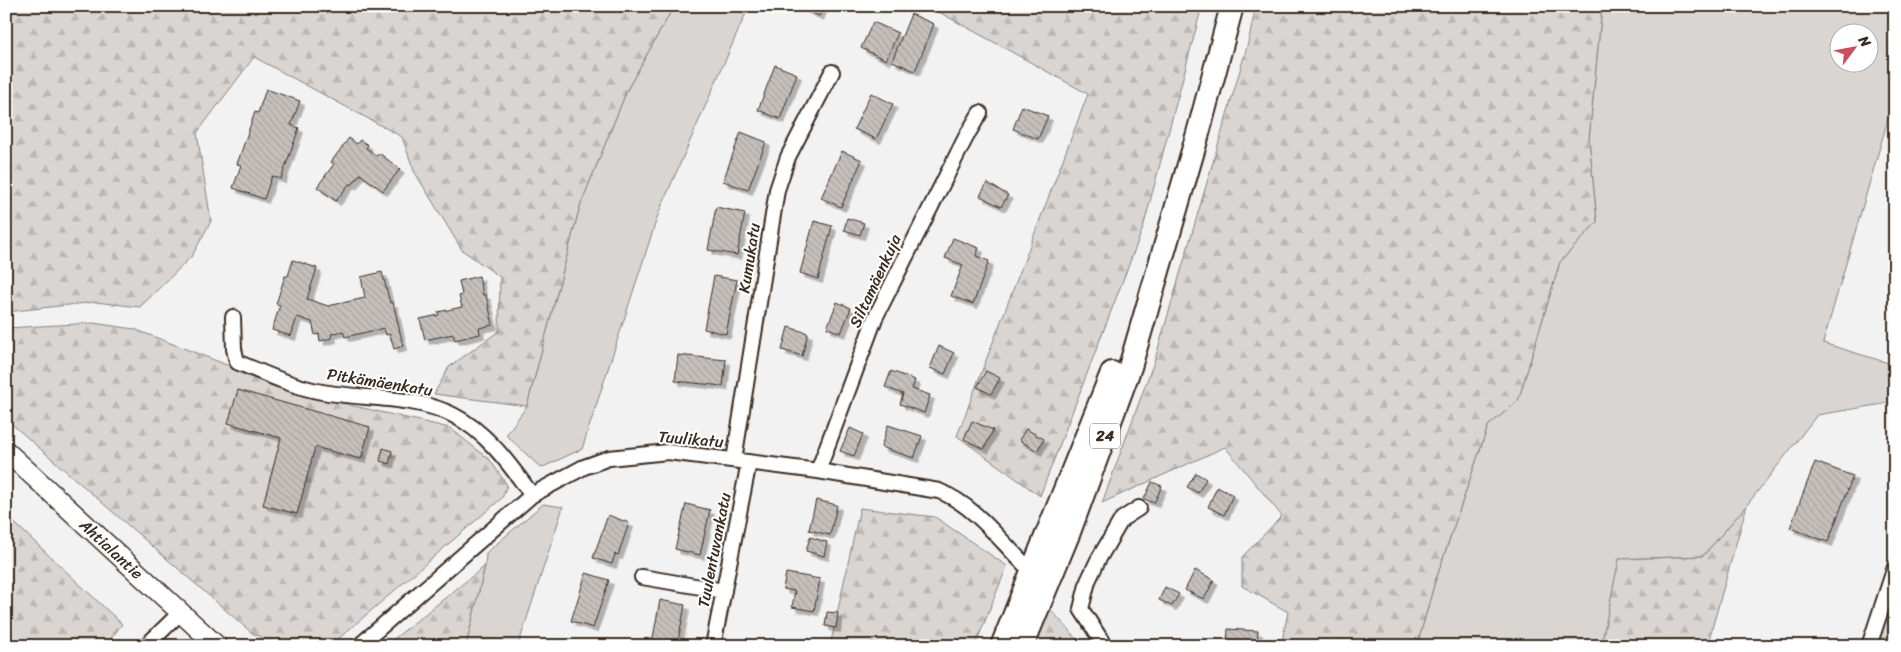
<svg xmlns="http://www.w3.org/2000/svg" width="1901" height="652" font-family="Sriracha,sans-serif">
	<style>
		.green { fill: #d8d5d2; stroke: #8a8078; fill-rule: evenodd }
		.forest { fill: url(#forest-firs); stroke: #8a8078 }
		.building { fill: url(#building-back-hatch); stroke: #3b2a1e; filter: url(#shadow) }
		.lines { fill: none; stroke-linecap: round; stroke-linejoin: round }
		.minor-casing { stroke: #3b2a1e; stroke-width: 18 }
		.secondary-casing { stroke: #3b2a1e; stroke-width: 22 }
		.trunk-casing { stroke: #3b2a1e; stroke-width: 26 }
		.minor { stroke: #fff; stroke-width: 14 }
		.secondary { stroke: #fff; stroke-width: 19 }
		.trunk { stroke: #fff; stroke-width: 22 }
		.labels { text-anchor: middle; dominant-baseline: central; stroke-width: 4; stroke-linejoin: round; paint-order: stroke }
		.shield { fill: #fff; stroke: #766a62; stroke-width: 1 }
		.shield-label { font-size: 15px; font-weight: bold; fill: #3b2a1e }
		.street-label { font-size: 16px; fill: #3b2a1e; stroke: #fff }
	</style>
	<defs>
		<pattern id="forest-firs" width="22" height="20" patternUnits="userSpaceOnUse" patternTransform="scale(1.25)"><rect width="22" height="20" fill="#d8d5d2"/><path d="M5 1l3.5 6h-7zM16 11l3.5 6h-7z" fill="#bab7b4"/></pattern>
		<pattern id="building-back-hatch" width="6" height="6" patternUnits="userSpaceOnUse" patternTransform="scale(1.25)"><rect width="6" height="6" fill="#c6c0bd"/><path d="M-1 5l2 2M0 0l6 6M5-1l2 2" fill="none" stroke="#aba5a2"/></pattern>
		<filter id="shadow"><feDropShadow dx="4.5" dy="4.5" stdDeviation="0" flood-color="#0004"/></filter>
	</defs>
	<rect width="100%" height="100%" fill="#f3f2f2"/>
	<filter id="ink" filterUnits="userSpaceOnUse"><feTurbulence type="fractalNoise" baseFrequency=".02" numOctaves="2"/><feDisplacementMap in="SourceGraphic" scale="10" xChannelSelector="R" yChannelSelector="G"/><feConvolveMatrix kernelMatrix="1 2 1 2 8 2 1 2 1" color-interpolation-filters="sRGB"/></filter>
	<g filter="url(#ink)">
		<path class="green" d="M674,6H749L659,212L582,449L541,468L506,435L527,406L580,206L627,90Z
			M1602,6H1895V95L1823,343L1895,365V402L1817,415L1747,505L1703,556L1620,559L1601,646H1417L1434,585L1488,426L1518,401L1560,262L1597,222L1589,139ZM1838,32H1868V62H1838Z
			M543,504L563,507L518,646H466L485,566L486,553Z"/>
		<path class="forest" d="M6,6H674L627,90L580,206L527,406L434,394L449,367L499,331L500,277L462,250L414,171L402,137L254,57L197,133L211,221L192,256L140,307L95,302L6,312Z
			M928,6H1202L1143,228L1040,496L957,436L1088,94Z
			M1256,6H1602L1589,139L1597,222L1560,262L1518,401L1488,426L1434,585L1417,646H1281L1288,612L1242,586V557L1282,516L1225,447L1102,503L1155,359L1248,43Z
			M93,323L134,329L302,394L450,428L490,460L507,485L502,498L330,646H281L252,633L6,419V328Z
			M1747,505L1707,646H1601L1619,559L1703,556Z
			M860,508L935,517L1007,566L975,646H830Z
			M6,515L122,624L105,646H6Z
			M485,565L466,646H385L485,566Z
			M1895,585V646H1875Z
			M1045,603L1083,646H1028Z"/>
		<path class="building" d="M798,6H823L819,16Z
			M911,14L934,24L915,71L892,61Z
			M873,22L898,33L886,60L861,48Z
			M775,65L797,74L780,119L758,110Z
			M266,89L300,101L291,125L299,128L281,179L272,176L264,199L233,188L241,165L237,164L255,112L258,113Z
			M871,93L893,104L876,139L854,129Z
			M1022,106L1048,116L1038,139L1013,129Z
			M741,132L766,142L748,190L723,181Z
			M349,138L357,144L360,140L368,145L366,148L377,156L379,153L400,169L383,191L360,174L352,185L350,183L336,201L317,187L334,164L331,162Z
			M842,151L862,160L841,207L821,198Z
			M987,183L1008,195L1001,207L980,196Z
			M716,207L745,213L737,255L708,250Z
			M847,218L864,223L860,235L844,230Z
			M814,221L832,226L818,279L800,273Z
			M953,238L979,248L976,256L989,261L973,304L951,296L963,265L945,258Z
			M293,260L317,268L307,299L328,306L365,298L361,277L382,272L390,303L393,302L403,346L394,349L390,334L386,335L384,328L345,337L343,331L331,334L332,338L320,341L319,334L315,335L312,322L297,317L291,336L272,330L280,305L276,304L285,276H288Z
			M479,276L483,295H486L493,325L479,328L480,334L455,340L453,334L425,340L420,319L439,315L438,312L462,307L459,296L462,295L459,281Z
			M714,276L737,280L726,334L704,329Z
			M837,302L851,308L841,333L827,328Z
			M788,327L808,333L802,356L782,350Z
			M939,346L954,353L945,374L930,368Z
			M678,355L726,360L723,386L675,381Z
			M891,371L915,380L912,389L930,395L924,413L900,404L903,394L885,387Z
			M986,371L1000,378L991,394L977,387Z
			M238,390L370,427L361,459L315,447L297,514L263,505L281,438L228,423Z
			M972,421L993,430L984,449L964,439Z
			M888,425L922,436L914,458L881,447Z
			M850,428L863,434L854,456L840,451Z
			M1026,429L1044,439L1037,451L1019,440Z
			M383,448L392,451L389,464L380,461Z
			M1815,462L1853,476L1828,542L1790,528Z
			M1196,473L1206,479L1198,493L1187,487Z
			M1152,482L1162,486L1154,503L1144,499Z
			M1217,487L1233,495L1224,515L1208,507Z
			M816,500L837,505L830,535L809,530Z
			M686,504L710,510L700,555L675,549Z
			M608,515L629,523L618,555L615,554L612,564L593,558Z
			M810,537L827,542L824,556L806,551Z
			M1195,570L1214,580L1204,599L1185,590Z
			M586,573L609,580L593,628L571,621Z
			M786,573L820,579L814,611L792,607L795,591L783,589Z
			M1165,587L1179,594L1172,606L1159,600Z
			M660,600L685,605L677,646L652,643Z
			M827,612L838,613L836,628L825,626Z
			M1228,629L1258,631L1257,646H1227Z"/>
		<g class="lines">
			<g class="minor-casing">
				<path id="minor" d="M233,317L234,349L237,362C263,373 294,387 322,392C363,399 416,396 453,415C487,432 510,465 532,495
					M734,460L777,190L788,157L832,72
					M818,471L875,318L967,135L980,113
					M642,577L724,591
					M146,646L181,612
					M359,646L532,495L584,467L609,458L668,452L818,471L939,491C974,505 998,538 1024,564
					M713,646L749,462
					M1105,646L1081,609L1088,581L1098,560L1122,519L1139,508
					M1869,646L1895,567"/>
			</g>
			<g class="secondary-casing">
				<g id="secondary">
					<path id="s1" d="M6,451L217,646"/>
				</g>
			</g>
			<g class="trunk-casing">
				<path id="trunk" d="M1002,646L1112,373
					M1022,646L1069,532L1130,367L1197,137L1232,6"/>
			</g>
			<use href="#minor" class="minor"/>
			<use href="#secondary" class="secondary"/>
			<use href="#trunk" class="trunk"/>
		</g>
	</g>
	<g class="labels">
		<rect class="shield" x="1090" y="423.5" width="30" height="25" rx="4"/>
		<g class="shield-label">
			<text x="1105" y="436">24</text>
		</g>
		<g class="street-label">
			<text transform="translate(749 258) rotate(-81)">Kumukatu</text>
			<text transform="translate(875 281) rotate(-65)">Siltamäenkuja</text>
			<text transform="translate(380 382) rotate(9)">Pitkämäenkatu</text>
			<text transform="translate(691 439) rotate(5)">Tuulikatu</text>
			<text stroke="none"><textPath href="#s1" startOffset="144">Ahtialantie</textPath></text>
			<text transform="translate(714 550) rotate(-79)">Tuulentuvankatu</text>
		</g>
	</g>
	<rect width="1901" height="652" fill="none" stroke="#fff" stroke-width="25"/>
	<rect x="12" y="12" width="1876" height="627" fill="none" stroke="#3b2a1e" stroke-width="2" filter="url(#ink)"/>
	<g transform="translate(1854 48) rotate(58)"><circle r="24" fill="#ffffff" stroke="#b1aaa5"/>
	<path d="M0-4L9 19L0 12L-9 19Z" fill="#d1495b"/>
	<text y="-8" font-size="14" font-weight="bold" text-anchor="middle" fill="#3b2a1e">N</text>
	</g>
</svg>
